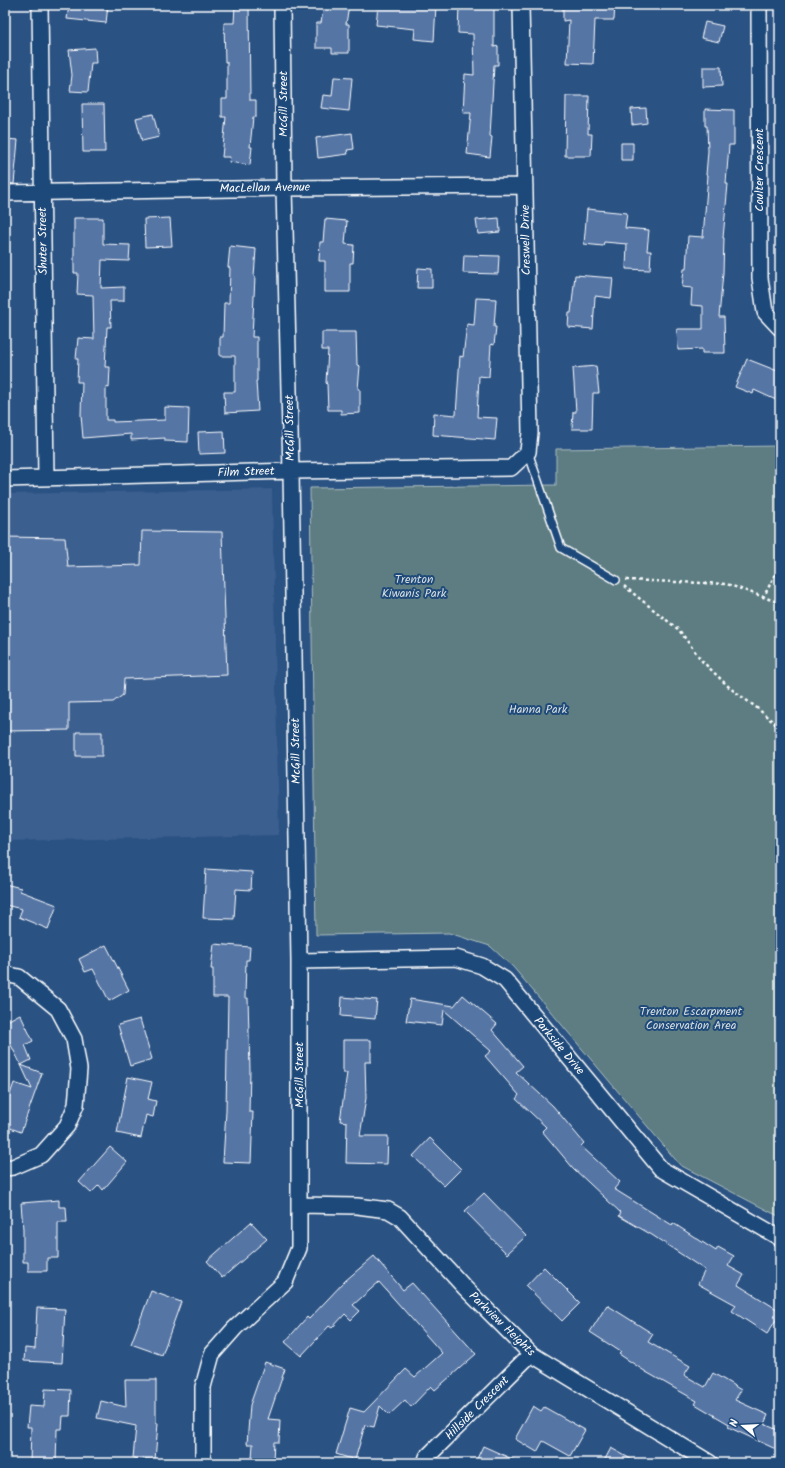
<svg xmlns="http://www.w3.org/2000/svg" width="785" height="1468" font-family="Kalam,sans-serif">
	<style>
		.built { fill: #3b5f8f }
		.green { fill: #5d7d82; stroke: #aebec0 }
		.building { fill: #5574a5; stroke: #fff }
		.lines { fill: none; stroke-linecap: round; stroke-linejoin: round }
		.lane-casing { stroke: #fff; stroke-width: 10 }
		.street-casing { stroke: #fff; stroke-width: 18 }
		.path { stroke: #fff; stroke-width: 2.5; stroke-dasharray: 3 3; stroke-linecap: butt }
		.lane { stroke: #1f4a7a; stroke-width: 7 }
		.street { stroke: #1f4a7a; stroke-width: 15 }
		.labels { text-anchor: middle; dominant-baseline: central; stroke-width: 4; stroke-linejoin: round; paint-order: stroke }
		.street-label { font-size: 12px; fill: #fff; stroke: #1f4a7a }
		.park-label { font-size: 12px; fill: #d6dee0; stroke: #1f4a7a }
	</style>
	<rect width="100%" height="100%" fill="#2a5283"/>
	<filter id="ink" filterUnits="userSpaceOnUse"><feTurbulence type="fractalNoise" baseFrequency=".025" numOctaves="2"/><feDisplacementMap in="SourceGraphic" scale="8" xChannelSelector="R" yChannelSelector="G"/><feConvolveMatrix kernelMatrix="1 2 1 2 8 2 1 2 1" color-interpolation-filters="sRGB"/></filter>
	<g filter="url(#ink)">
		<path class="built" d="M272,489L279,835L5,841V494Z"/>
		<path class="green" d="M780,446V1217L680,1165L513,967L490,946L449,933L316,935L310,488L556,485V449Z"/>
		<path class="building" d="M69,5H108L106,23L67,19Z
			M235,5H249L250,100H256V117H253L250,147H252L250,165L229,162L230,157H222L226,117H222V99H227V62H225L224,23H234Z
			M324,5H349L346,24H349V53H332V48H316V23H321Z
			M378,5H436L434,41L414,39L415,29L376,25Z
			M459,5H494V47L498,46V65H494L490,136L492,137L490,157L467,154L471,113H463L465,74L474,75L473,34L458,33Z
			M563,5H615L614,20H595L593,64L567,63L569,20L563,21Z
			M705,22L723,26L719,42L701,38Z
			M95,48L96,63H91L88,92L70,91L72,75L69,50Z
			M703,67H721L722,86L703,87Z
			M334,77L352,78L349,111L321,108L323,95L332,96Z
			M566,96H589L588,134H592L591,156H565Z
			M82,104H104L105,152H83Z
			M646,108L647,123L632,125L631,109Z
			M705,109L734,110V145H729L726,184H728L723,238H724L723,273L719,317H724L725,353H702V349L678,350L677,329H703V306L691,305L692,288L682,287L684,269H686L688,236L703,237L708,175H706L708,151L707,126H705Z
			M153,114L159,137L142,141L136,118Z
			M352,133L354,149L347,150L348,154L318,158L316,138Z
			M5,139L18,140L14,184L5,183Z
			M621,143H633V160H621Z
			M587,209L627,213L625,228L649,230L647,251H651L650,270L626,269L627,244L604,242L603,246L584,244Z
			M74,218H103V244L130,245L129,261L102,260L101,288L124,287V301H110L111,327H107L105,367H110L109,388L106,387V420H113V422L165,420V407L189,408L188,442L165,441V438L131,440V434L83,438L81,415L82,382H77L78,359H76L78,338L94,339L93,295L77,294L78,273H74Z
			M170,218L172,246L145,247L144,219Z
			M499,218L500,232L478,234L476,220Z
			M325,219L347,221L345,244L354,245L353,263H350V292H325V261H319L320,242H323Z
			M230,246L256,249L254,277H255L252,337H257V381H256L258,411L225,413L224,392H235V356H220V337H223L224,303H229L230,268L228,267Z
			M464,255L499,256L498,274L463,273Z
			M418,268L432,269V288H417Z
			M575,275L613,278L611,298L595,296L593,329L568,327L569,313H571Z
			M476,298L496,299L494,327H496L494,345L491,344L489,377L479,376L477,417L497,418L495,440L433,435L434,413L456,415L460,356L463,357L467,324L474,325Z
			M322,332H356L357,365L360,366L358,389H360V413L341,414V410H328L327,384L326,383L328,350H322Z
			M747,359L780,372V391L776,400L754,390L753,394L735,387Z
			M596,366L599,393H593L592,429H572L573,412H576L573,368Z
			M224,431L225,453L199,454L198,432Z
			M142,531L222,532L227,675L124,679L123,695L113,702L69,703V730L5,731V537L65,538L68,567L141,565Z
			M76,732H102V756H76Z
			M206,869L252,872L251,890L236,889L234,919L203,918Z
			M5,884L21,888L20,891L57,905L48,929L19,917L22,909L5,905Z
			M214,944L250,947L249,960H246L245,998H248L250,1070L249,1112H253L251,1163L223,1162L226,1111L228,997H213V969H211Z
			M106,945L129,990L109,1001L93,969L85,972L79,959Z
			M463,995L497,1024L492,1030L523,1066L516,1072L553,1106L584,1143L581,1146L620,1182L614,1189L672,1225L673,1223L716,1251L718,1247L734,1256L728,1266L744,1275L738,1285L780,1311V1314L767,1334L732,1311L736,1305L698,1284L705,1270L652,1235L619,1216L621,1213L573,1168L542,1131L546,1127L516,1099L519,1095L485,1056L491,1051L444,1010L442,1025L406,1021L410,999L454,1006Z
			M342,997L377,1000L375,1019L341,1016Z
			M20,1014L33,1041L25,1045L31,1060L21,1065L5,1033V1022Z
			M140,1019L152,1059L130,1066L118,1025Z
			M343,1040H371V1062H365L366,1098L360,1136H388L387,1164L346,1163L347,1122L340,1121L347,1073H343Z
			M21,1065L42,1073L21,1132L5,1126V1108L14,1083L32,1089Z
			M128,1077L152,1082L148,1099L156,1101L153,1117L146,1115L141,1138L117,1133Z
			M430,1138L461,1169L444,1186L413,1156Z
			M110,1147L127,1162L103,1190L99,1185L91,1193L79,1182Z
			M484,1193L526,1236L507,1254L465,1211Z
			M59,1200V1207H66L67,1222H58V1258H47V1271H28V1262H23V1229L21,1203Z
			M251,1222L267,1239L222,1278L207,1261Z
			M374,1256L403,1290L412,1283L476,1354L435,1390L431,1386L411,1407L405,1400L389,1415L380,1406L374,1427L365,1425L355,1460L336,1454L350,1408L364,1412L406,1369L415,1377L442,1353L379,1282L353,1305L360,1311L351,1320L345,1314L332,1328L329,1326L301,1356L285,1342L307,1317L309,1319L345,1281Z
			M544,1267L580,1303L562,1321L526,1286Z
			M151,1291L181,1302L162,1355L131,1344Z
			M607,1305L653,1334L648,1342L690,1366L684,1375L705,1387L713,1373L741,1390L735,1400L768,1415L764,1424L780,1431V1451L728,1427L729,1424L695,1404L697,1401L646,1372L619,1354L621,1352L590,1332Z
			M37,1308L65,1309L62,1363L24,1361L25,1348L35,1349Z
			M265,1362L285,1369L268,1419L280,1420L279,1442H274L273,1460L252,1458L253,1444H247L250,1405Z
			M125,1380H156V1423H158L155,1460L133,1458L136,1426L97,1418L101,1401L126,1407Z
			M45,1389L71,1390L70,1416H63L62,1429H57L56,1463H30L31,1427H27L29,1406L44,1407Z
			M533,1406L541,1411L544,1407L585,1430L570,1456L543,1441L537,1452L515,1439Z
			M483,1446L521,1463H475Z
			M611,1448L638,1463H603Z"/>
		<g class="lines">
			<g class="lane-casing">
				<path id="lane" d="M528,452L561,548L616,580"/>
			</g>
			<g class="street-casing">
				<path id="street" d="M40,5L46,478
					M759,5L760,278L765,312L780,328
					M5,193L284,188L525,186
					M5,479L291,471L511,468L528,452L530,432L521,5
					M299,961L456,958L482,966L505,980L661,1169L780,1238
					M5,974L19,977L58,1009L74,1039L79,1069L76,1105L67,1126L41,1155L13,1167L5,1168
					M299,1205L357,1206L388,1210L400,1217L465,1288L531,1354L710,1463
					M203,1463V1387L212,1354L235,1328L285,1282L299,1248V961L291,471L284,188L282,5
					M425,1463L427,1457L531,1354"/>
			</g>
			<path class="path" d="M626,580L727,584L780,603
				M624,586L679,630L702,661L730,688L757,708L780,728
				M763,598L780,565"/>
			<use href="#lane" class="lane"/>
			<use href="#street" class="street"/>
		</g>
	</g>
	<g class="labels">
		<g class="street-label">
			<text transform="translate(283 104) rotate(-90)">McGill Street</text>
			<text transform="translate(759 170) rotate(-90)">Coulter Crescent</text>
			<text transform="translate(265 188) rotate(-1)">MacLellan Avenue</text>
			<text transform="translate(526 240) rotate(-91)">Creswell Drive</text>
			<text transform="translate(43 241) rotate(-91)">Shuter Street</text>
			<text transform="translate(290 428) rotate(-91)">McGill Street</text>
			<text transform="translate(246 472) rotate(-2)">Film Street</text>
			<text transform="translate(296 751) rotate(-91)">McGill Street</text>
			<text transform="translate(559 1046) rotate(50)">Parkside Drive</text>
			<text transform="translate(299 1075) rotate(-90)">McGill Street</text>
			<text transform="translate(502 1324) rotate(44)">Parkview Heights</text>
			<text transform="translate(477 1408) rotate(-45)">Hillside Crescent</text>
		</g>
		<g class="park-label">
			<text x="414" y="579">Trenton<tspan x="414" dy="14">Kiwanis Park</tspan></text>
			<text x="538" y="709">Hanna Park</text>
			<text x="691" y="1011">Trenton Escarpment<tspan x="691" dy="14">Conservation Area</tspan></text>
		</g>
	</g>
	<rect width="785" height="1468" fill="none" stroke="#1f4a7a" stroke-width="20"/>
	<rect x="10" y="10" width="765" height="1448" fill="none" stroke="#fff" stroke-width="1.5" filter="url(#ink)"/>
	<g transform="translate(743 1426) rotate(288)" stroke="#1f4a7a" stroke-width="3" paint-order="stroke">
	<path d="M0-3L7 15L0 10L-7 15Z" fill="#ffffff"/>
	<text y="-6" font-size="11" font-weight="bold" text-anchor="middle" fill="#ffffff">N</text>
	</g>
</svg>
